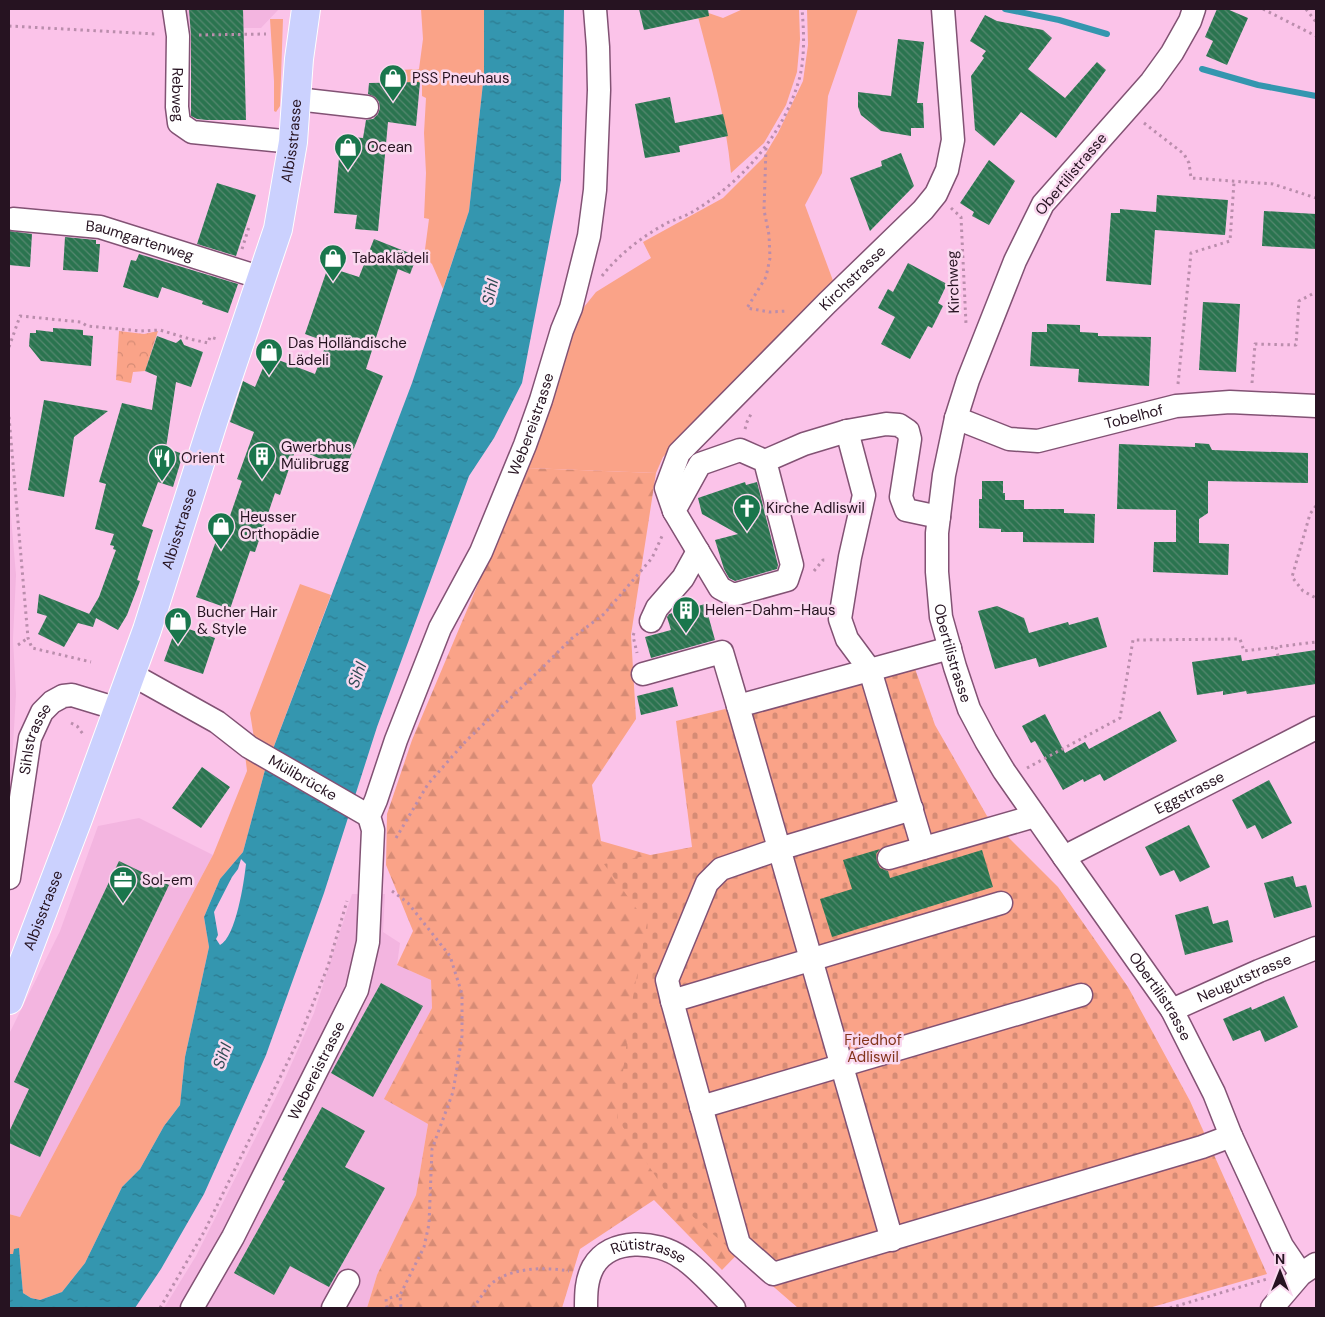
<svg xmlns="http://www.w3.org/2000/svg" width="1325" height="1317" font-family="'DM Sans',sans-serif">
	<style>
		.built { fill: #f3b5e0 }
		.grass { fill: #faa388 }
		.forest { fill: url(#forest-firs) }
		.cemetery { fill: url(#cemetery-stones) }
		.park { fill: url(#park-crowns) }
		.water { fill: url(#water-ripples); fill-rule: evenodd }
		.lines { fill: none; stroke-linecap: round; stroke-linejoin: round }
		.stream { stroke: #3496af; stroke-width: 6 }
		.building { fill: url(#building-back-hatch) }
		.minor-casing { stroke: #825274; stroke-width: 25 }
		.major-casing { stroke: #fff; stroke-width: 30 }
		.path { stroke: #ba8dac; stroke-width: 3; stroke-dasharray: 2.5 4; stroke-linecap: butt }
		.minor { stroke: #fff; stroke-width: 22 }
		.major { stroke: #cbd1fe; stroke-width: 28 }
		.labels { text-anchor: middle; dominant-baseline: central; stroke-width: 5; stroke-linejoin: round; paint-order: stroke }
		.poi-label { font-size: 15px; fill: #261321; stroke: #fad8ef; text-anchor: start }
		.street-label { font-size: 15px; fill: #261321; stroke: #fad8ef }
		.park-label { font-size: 15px; fill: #83351c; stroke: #fad8ef }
		.water-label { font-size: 16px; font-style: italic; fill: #2e4b53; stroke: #fad8ef }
	</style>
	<defs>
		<pattern id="forest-firs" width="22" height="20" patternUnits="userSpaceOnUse" patternTransform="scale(1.25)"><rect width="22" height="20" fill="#faa388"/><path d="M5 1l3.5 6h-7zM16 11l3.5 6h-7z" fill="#d68b75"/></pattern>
		<pattern id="cemetery-stones" width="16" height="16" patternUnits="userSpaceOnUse" patternTransform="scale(1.25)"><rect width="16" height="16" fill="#faa388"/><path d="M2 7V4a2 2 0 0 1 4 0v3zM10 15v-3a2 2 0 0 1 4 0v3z" fill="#d68b75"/></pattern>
		<pattern id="park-crowns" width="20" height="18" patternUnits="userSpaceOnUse" patternTransform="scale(1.25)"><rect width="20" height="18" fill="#faa388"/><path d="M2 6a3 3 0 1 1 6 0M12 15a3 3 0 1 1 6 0" fill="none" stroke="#d68b75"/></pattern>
		<pattern id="water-ripples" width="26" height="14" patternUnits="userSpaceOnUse" patternTransform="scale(1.25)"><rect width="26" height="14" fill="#3496af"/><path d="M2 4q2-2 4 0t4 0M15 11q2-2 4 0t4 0" fill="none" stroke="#2c798e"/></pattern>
		<pattern id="building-back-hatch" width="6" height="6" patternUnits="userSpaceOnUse" patternTransform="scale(1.25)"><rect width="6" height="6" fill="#2a744f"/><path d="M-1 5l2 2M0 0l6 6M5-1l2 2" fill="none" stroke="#568870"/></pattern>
	</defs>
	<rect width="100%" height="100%" fill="#fbc3e9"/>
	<path class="built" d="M173,9H279L261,28H192L180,25Z
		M9,493L16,575L13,639L16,694L9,815Z
		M139,818L213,855L20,1217L9,1214V1034L60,931L98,826Z
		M352,894H385L383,932L400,943L397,965L431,980L432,1008L385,1099L428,1124L416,1195L377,1275L367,1308H164L196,1256L283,1083L314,1013Z"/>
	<path class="grass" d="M421,9H484V74L469,211L443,289L432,264L424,257L429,219L424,218L426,173L424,133L426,98L422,96V82H400L399,70L419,69L423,39Z
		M690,9H697L723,18L743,9H799L800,39L797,72L786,105L764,143L731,173C726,117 711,67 697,13H691Z
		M807,9H858L828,96L822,173L805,205L835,286L663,457L656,473L527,468L576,317L596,292L651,258L643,242L723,198L763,158L778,133L803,81L808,45Z
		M270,19H283L280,106L276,112L274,111V81Z
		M300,584L331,595L265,770L243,852L220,879L204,917L209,947L185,1057L180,1105L164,1126L140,1169L122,1187L85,1263L62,1292L40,1300L31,1298L23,1293L19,1249L13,1254H9V1214L20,1217L213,855L247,771L245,754L254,738L250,713Z"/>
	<path class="forest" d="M527,468L656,473L631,635L636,719L592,785L601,841L650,855L760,1231L722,1270L654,1200L580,1249L562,1308H367L377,1275L416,1195L428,1124L384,1099L432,1008L431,980L397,965L413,931L386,865L387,814L412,740Z"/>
	<path class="cemetery" d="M913,663L935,725L987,816L1058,887L1128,987L1190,1101L1267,1274L1149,1308H798L668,1195L617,1118L632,1002L647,923L604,864L692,847L676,721Z"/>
	<path class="park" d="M119,331L144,334L158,331L145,371L133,372L131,383L116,380Z"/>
	<path class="water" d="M484,9H564L561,180L522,383L494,438L469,476L377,727L324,893L266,1055L204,1194L161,1269L135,1308H9V1254H13L14,1249L19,1248L23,1293L31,1298L40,1300L62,1292L85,1263L122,1187L140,1169L164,1126L180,1105L185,1057L209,947L204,917L220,879L243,852L265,770L412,383L469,211L484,74ZM241,859L246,864C244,882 236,937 220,945L216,939L218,935L214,912L232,877L238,869Z"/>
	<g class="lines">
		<path class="stream" d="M1005,9L1059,20L1107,34
			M1202,69L1258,85L1316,96"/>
	</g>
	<path class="building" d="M189,9H243L246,120H207L197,119L191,116V36Z
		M639,9H708L709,16L644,30Z
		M1217,9H1227L1248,18L1227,65L1206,56L1213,41L1205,37Z
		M985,15L997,21L1043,30L1052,38L1028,69L1065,98L1097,62L1106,70L1056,138L1021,112L994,146L975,130L971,76L984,58L982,56L986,51L970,41Z
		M898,39L924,42L917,103H923L924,128H911V136L881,131L861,115L858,107V92L891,96Z
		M420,82L416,126L388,122L378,231L355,229L357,215L334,213L341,136L363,138L366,120L373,119L378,114L380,108L379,102L375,97L368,94L369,83Z
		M670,97L675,123L723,114L728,136L679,146L680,152L645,158L635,104Z
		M901,153L914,186L870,231L850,178L882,166L881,161Z
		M989,160L1015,181L989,225L972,216L974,212L960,203Z
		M217,183L256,195L236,256L197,244Z
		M1157,195L1228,200L1225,235L1155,230L1151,285L1106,281L1111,213H1120V209L1156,212Z
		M1264,211L1316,214V249L1262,246Z
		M9,231L32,234L30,267L9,265Z
		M65,237L96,240V244H100L98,272L63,270Z
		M374,239L417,256L410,274L398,269L366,369L383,376L346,468L327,459L325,461L296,448L280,495L275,493L255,552L250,551L230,609L196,597L217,538L222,539L242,481L237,479L254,432L230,422L243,381L255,387L268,356L315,374L327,342L305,334L328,267L359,277Z
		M139,254L238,284L228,313L202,304L203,301L162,287L158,298L123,287L131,260L136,261Z
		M908,263L947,284L938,303L943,306L932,328L928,326L910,359L881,344L895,317L878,308L888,289L893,292Z
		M1203,302L1240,304L1236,372L1199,370Z
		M1047,324L1080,325V332L1098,333V336L1151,337L1149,386L1078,382L1079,369L1030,366L1032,332H1047Z
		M53,328L83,330V335L93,336L91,366L41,361L29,346L30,333H36V330L53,332Z
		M157,336L176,343L181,339L184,345L203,352L191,387L176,382L166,448L183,454L173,487L158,482L142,526L153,530L137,580L140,581L127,615L118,630L96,618L93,627L78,623L64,647L38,634L47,616L37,613L39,594L92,615L89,614L99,597L116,550L113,549L114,546L110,545L114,534L95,529L106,484L99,482L122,403L152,410L157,376L145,371Z
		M44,400L108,411L74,437L64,497L28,490Z
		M1195,443L1209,444L1212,450L1308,453V483L1208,481V513L1199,519V543L1229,544L1228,575L1153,572L1154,542H1176V510L1117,509L1119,444L1195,447Z
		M982,481H1003V493H1005V500H1024V509H1064V513L1095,514L1094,543L1023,542V532H1001V529L979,528V499H982Z
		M745,482L746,485L757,482L778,565L777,569L735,581L729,578L724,569L715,540L738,534L702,514L698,498Z
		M705,604L715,640L651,658L645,637L671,630L667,617L669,614Z
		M997,606L1024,618L1029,633L1068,622L1069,625L1098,617L1107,647L1039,667L1036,658L995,669L978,611Z
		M177,625L215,638L203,674L164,661Z
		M1316,650V684L1247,694L1246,691L1223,695V691L1197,695L1192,662L1241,655L1242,661Z
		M673,687L678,706L641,715L637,696Z
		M1160,711L1177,741L1104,781L1100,774L1084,782L1083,779L1063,790L1035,741L1031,743L1022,726L1045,714L1065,753L1085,742L1089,749Z
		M202,767L230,787L201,828L172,808Z
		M1269,780L1292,823L1262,839L1255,825L1247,829L1232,800Z
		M1189,825L1210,867L1180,882L1174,870L1160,876L1145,847Z
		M880,849L876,854L877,862L880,868L888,871L890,878L982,850L993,887L832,937L820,899L852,889L843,860Z
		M119,861L169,885L40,1157L9,1143V1132L29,1089L14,1082Z
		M1293,876L1296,887L1306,885L1312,907L1274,918L1264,883Z
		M1208,906L1213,924L1228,920L1233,942L1185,955L1175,915Z
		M381,983L423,1006L373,1097L331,1073Z
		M1284,996L1298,1027L1265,1042L1260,1030L1233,1041L1223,1019L1251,1007L1252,1010Z
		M322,1107L365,1131L345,1167L385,1188L329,1287L290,1266L274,1295L234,1273L285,1181L282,1180Z"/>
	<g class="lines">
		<g class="minor-casing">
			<g id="minor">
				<path id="s1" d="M174,9L178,36L177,107L179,123L192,132L293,142"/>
				<path id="s2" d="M1194,9L1190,21L1172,53L1151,82L1043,204L1015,261L968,380L956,418L944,475L937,533V572L941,617L955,667L969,709L986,741L1004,771L1064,857L1172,1010L1214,1093L1231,1136L1282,1246L1301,1274"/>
				<path d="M297,99L367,107"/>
				<path id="s3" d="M13,219L100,227L262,278"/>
				<path id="s4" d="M956,418L1009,439L1038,441L1176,406L1230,402L1316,406"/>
				<path d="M847,431L864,495L850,557L840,619L847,639L870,670L923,848"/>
				<path d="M765,461L792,565L787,580L733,595L720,588L674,511L700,464L740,450L765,461L804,444L847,431L886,424L899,425L908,431L910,439L901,497L906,510L939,517"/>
				<path id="s5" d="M674,511L666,488L679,453L827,303L923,210L936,194L947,170L953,140L943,9"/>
				<path d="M651,621L657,608L683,578L698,551"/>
				<path id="s6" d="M131,674L217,722L249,747L369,816"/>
				<path d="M643,674L722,652L738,706"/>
				<path id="s7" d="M1064,857L1316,728"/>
				<path d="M889,858L1035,816"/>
				<path id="s8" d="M9,878L30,738L42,712L52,702L63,696L72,695L118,709"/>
				<path d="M1001,903L672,1001L739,1244L773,1274L1202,1147L1231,1136"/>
				<path d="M672,1001L667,980L707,883L721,869L779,849L912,809"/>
				<path id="s9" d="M1172,1010L1259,971L1316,948"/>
				<path d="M701,1107L1081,995"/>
				<path d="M892,1240L738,706L950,648"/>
				<path id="s10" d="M192,1308L233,1237L357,990L368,942L373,830L369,816L376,800L396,740L440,628L481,552L525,445L541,400L562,330L571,308L589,236L595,190L599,90L598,47L595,9"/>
				<path d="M333,1308L348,1281"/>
				<path id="s11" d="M586,1308C586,1294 586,1280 593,1267C610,1237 657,1240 682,1258C699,1269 720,1293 734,1308"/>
				<path d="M1272,1308L1301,1274L1316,1264"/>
			</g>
		</g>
		<g class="major-casing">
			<g id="major">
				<path id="s12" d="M9,1000L78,819L147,630L215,416L278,229L293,142L299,59L306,9"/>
			</g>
		</g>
		<path class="path" d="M1263,9L1316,36
			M1306,9L1316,22
			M9,26L155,34
			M199,35L266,34
			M1144,123L1184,154L1189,163L1191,178L1273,184L1316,198
			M766,148L764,210L769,235L770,258L766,277L747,308L769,312L788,311
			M951,208L961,217L966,324
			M242,249L249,227L246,226
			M602,276C619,254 643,236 667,223C676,219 686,216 694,211C743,181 783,135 799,80C805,58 804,32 802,9
			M9,347L20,316L81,322L87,326L141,331L160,330L190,339L208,343L210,337L217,339
			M1252,383L1255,344L1296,345L1299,301L1316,292
			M1178,384L1191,253L1230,241L1234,182
			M9,417L28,638L32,648L91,662
			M745,429L747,422L752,412
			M1316,506L1310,514L1292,577L1303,591L1316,598
			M814,571L823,560H827
			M634,633L633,636L637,653
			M18,645L28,638
			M1278,656L1276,647L1316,642
			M71,723L77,726L83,734
			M1027,768L1120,718L1133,640L1240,639L1244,651L1276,647
			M396,838L428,784L466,741L545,665L571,639L604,614L652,558L663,534
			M392,891L408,903L450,956L462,994V1036L453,1092L432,1149L429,1224L424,1247L400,1295L401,1308
			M160,1308L204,1232L298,1041L328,966L347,901
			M387,1308L386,1299L400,1295
			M473,1308C479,1301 485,1289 492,1283C513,1267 545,1267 569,1271
			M1170,1308L1267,1279"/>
		<use href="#minor" class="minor"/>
		<use href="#major" class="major"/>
	</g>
	<defs>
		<g id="shop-pin" transform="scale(1.4375)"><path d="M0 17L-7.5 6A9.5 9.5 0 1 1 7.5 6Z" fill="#19764c" stroke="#fad8ef"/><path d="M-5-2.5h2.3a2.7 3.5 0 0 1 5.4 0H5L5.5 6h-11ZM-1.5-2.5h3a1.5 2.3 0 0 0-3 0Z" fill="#fff"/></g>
		<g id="building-pin" transform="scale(1.4375)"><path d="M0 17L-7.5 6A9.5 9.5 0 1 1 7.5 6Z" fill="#19764c" stroke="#fad8ef"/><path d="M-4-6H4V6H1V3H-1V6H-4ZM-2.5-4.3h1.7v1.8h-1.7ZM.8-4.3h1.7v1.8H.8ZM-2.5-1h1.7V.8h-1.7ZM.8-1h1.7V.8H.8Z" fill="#fff"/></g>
		<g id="restaurant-pin" transform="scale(1.4375)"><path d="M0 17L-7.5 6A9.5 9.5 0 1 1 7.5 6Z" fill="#19764c" stroke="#fad8ef"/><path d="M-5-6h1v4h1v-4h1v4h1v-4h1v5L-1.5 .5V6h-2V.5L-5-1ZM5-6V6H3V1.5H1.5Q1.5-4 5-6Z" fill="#fff"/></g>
		<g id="church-pin" transform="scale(1.4375)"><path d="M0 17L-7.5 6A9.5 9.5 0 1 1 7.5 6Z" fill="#19764c" stroke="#fad8ef"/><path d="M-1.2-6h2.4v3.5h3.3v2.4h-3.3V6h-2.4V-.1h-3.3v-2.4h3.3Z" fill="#fff"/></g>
		<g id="office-pin" transform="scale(1.4375)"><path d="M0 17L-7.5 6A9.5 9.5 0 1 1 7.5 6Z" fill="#19764c" stroke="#fad8ef"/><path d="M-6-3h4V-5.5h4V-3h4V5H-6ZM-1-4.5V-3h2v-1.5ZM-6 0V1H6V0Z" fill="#fff"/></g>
	</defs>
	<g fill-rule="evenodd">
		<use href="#shop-pin" x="393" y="78"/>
		<use href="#shop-pin" x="348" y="147"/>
		<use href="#shop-pin" x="333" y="258"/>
		<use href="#shop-pin" x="269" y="352"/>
		<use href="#building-pin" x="262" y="456"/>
		<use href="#restaurant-pin" x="162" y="458"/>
		<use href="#church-pin" x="747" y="508"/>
		<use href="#shop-pin" x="221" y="526"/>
		<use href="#building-pin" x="686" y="610"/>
		<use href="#shop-pin" x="178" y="621"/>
		<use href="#office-pin" x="123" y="880"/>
	</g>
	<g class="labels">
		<g class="poi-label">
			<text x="412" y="78">PSS Pneuhaus</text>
			<text x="367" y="147">Ocean</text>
			<text x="352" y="258">Tabaklädeli</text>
			<text x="288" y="343">Das Holländische<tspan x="288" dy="17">Lädeli</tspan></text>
			<text x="281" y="447">Gwerbhus<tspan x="281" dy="17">Mülibrugg</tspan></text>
			<text x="181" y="458">Orient</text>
			<text x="766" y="508">Kirche Adliswil</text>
			<text x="240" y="517">Heusser<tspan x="240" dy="17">Orthopädie</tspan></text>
			<text x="705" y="610">Helen-Dahm-Haus</text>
			<text x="197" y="612">Bucher Hair<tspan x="197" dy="17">&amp; Style</tspan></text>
			<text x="142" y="880">Sol-em</text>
		</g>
		<g class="street-label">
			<text stroke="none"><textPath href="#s1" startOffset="86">Rebweg</textPath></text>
			<text stroke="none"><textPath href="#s12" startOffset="906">Albisstrasse</textPath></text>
			<text transform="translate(1071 174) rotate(-50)">Obertilistrasse</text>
			<text stroke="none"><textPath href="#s3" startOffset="129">Baumgartenweg</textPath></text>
			<text stroke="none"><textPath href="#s5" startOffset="308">Kirchstrasse</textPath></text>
			<text transform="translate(953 282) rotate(-92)">Kirchweg</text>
			<text stroke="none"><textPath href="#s4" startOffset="185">Tobelhof</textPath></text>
			<text stroke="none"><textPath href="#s10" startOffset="959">Webereistrasse</textPath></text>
			<text stroke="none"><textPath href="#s12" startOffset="501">Albisstrasse</textPath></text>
			<text stroke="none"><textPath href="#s2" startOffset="718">Obertilistrasse</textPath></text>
			<text stroke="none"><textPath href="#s8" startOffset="142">Sihlstrasse</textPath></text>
			<text stroke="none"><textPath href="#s6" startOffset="201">Mülibrücke</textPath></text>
			<text stroke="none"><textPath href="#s7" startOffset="141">Eggstrasse</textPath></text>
			<text stroke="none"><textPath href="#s12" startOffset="96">Albisstrasse</textPath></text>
			<text stroke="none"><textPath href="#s9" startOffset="79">Neugutstrasse</textPath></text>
			<text stroke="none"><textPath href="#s2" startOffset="1122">Obertilistrasse</textPath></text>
			<text stroke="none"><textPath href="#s10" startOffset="268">Webereistrasse</textPath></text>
			<text stroke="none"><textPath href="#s11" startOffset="106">Rütistrasse</textPath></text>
		</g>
		<g class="park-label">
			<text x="873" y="1040">Friedhof<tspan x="873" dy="17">Adliswil</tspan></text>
		</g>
		<g class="water-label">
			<text transform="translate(490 292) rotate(-77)">Sihl</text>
			<text transform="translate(357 675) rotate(-70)">Sihl</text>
			<text transform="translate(222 1056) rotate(-70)">Sihl</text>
		</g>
	</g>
	<rect width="1325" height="1317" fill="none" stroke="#261321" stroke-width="20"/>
	<g transform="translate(1280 1272)" stroke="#fad8ef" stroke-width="4" paint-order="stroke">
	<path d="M0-4L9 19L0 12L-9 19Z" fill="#261321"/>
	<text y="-8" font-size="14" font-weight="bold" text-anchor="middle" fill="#261321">N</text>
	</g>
</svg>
